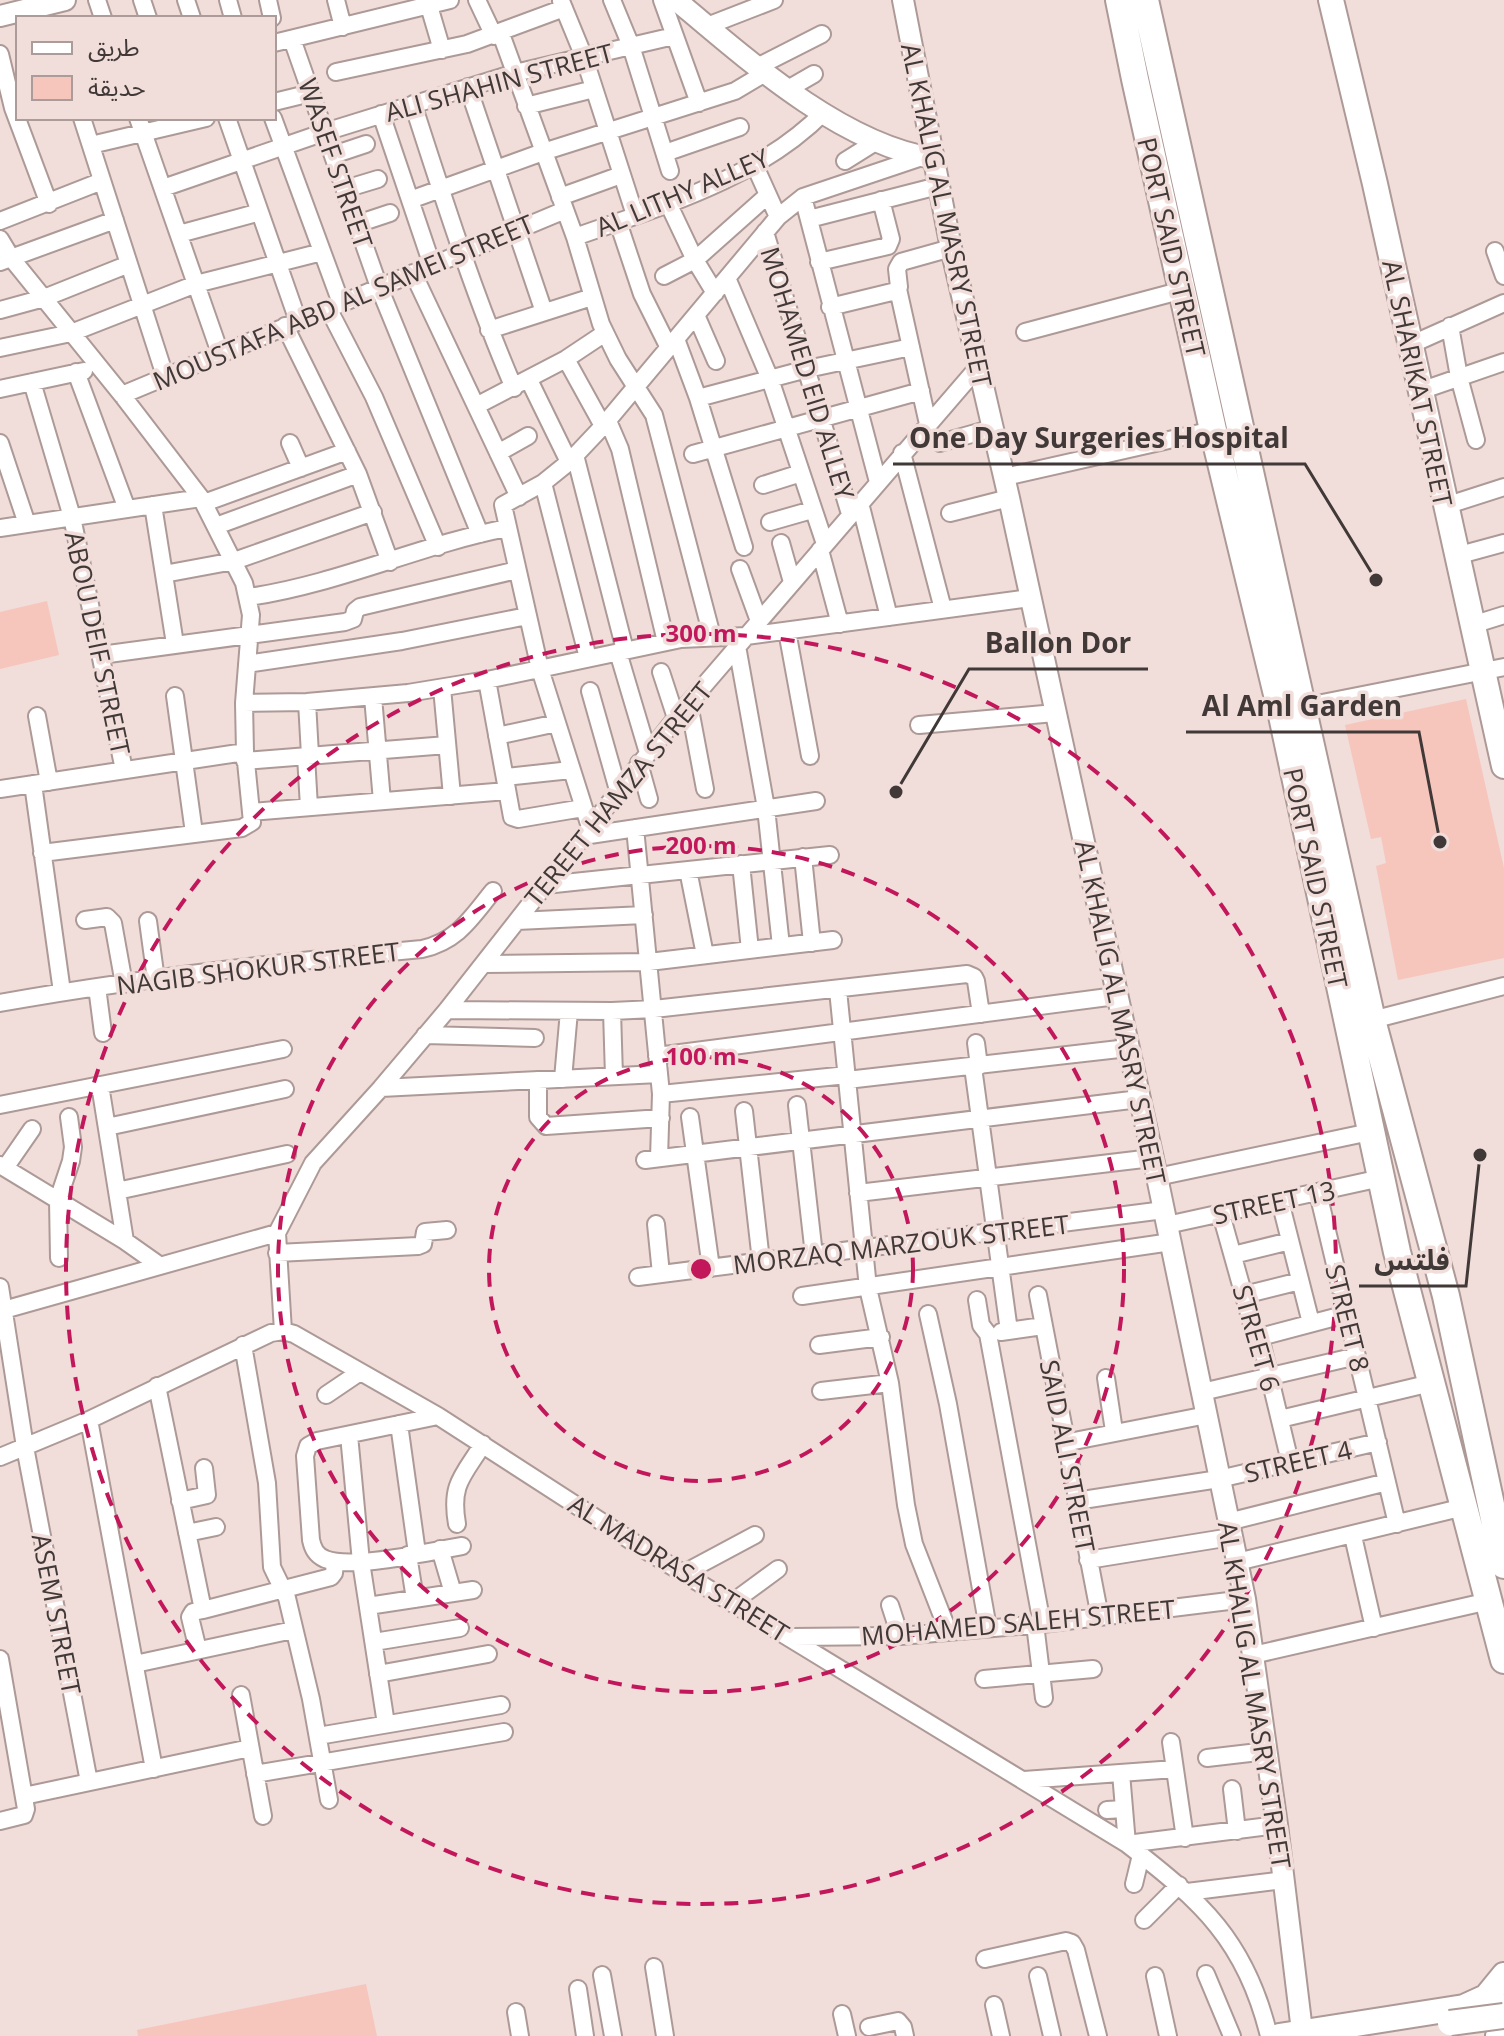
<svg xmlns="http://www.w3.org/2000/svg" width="1504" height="2036" font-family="'Open Sans','Noto Sans Arabic',sans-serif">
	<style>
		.green { fill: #f6c6bd }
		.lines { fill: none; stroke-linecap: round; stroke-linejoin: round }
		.minor-casing { stroke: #ad9a97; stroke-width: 20 }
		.tertiary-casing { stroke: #ad9a97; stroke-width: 24 }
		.secondary-casing { stroke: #ad9a97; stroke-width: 28 }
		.primary-casing { stroke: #ad9a97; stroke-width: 30 }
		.minor { stroke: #fff; stroke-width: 16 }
		.tertiary { stroke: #fff; stroke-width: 20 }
		.secondary { stroke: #fff; stroke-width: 24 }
		.primary { stroke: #fff; stroke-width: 26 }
		.secondary-bridge-casing { stroke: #ad9a97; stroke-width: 28; stroke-linecap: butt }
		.secondary-bridge { stroke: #fff; stroke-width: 24 }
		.ring { fill: none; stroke: #c2185b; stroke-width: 4; stroke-dasharray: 14 10 }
		.labels { text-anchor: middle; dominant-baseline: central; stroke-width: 7; stroke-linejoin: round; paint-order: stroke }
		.street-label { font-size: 26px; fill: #413938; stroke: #f1ddd9 }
		.centre { fill: #c2185b; stroke: #f1ddd9; stroke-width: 4 }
		.ring-label { font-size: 24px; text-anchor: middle; font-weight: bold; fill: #c2185b; stroke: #f1ddd9; stroke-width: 7; stroke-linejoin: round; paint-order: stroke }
		.leader { fill: none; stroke: #413938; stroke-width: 3 }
		.callout-dot { fill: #413938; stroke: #f1ddd9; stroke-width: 3 }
		.callout-label { font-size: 28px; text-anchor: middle; font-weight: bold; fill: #413938; stroke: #f1ddd9; stroke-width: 7; stroke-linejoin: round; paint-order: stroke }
	</style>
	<rect width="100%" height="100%" fill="#f1ddd9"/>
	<path class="green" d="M47,601L59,655L0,669V612Z
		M1466,699L1504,868V958L1398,980L1376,866L1386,863L1381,837L1371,839L1345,725Z
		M366,1984L377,2036H138L137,2030Z"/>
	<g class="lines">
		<g class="minor-casing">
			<path id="minor" d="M97,0L103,18
				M142,0L148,18
				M186,0L192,18
				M228,0L233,18
				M268,0L272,18
				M336,0L343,27
				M477,0L494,36
				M612,0L631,46L670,171
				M662,0L699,103
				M561,1L584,57L635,215
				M429,6L442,50
				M707,26L774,0
				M501,34L575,237L601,324L618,359L654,415L712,636
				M292,39L379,287L480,534
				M274,43L450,0
				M0,54L13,108L49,204
				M757,67L822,34
				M336,72L467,44L564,8
				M468,87L544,312
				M788,89L814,74
				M274,102L311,93
				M413,104C444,200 474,295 514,388
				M526,106L594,89
				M381,114L432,265
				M82,118L165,376
				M138,118L220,353
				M227,118L298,321
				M273,118L341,303
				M91,145L206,118
				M665,153L740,127
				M333,155L366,144
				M845,161L877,141
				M755,166L778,217
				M163,188L325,132L515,73L674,36
				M345,189L378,179
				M560,197L621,175
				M803,197L878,482
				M410,200L543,152L735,91L765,73
				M668,203L695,260L715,293
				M809,219L938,186
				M0,221L102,181
				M618,222L642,294L669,348
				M357,224L390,213
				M765,232L850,514
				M179,234L260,212
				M575,237C662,206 758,179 824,112
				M0,239L12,259L122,395L201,498L244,583L251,615L244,703L245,752L252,822L242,828L42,853
				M1495,251L1504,276
				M0,262L115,220
				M819,262L888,246L891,239L881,200
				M413,273L519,497
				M664,276L695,260L768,195
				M727,278L770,379L825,544
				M898,289L928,424
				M830,307L896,291L899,287L897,269L901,262L951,248
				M328,308L374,397L438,547
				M0,310L44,298L129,264
				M696,315L716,361
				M285,326L358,474L390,562
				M1450,326L1459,377L1476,440
				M489,330L592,297
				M1025,332L1183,290
				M676,339L698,398L744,547
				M1410,345L1504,303
				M0,348L71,333L196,284L322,252
				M566,359L603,426
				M76,372L127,509
				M529,380L569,462
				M32,382L72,517L124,770
				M0,389L84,371
				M1420,391L1504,362
				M122,395L565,210
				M698,398L807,369L911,347
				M476,406L566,359L605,333
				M608,421L620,449L666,642
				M0,443L27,524
				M290,443L301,468
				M940,443L993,428
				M498,453L528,436
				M902,453L943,609
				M693,454L921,391
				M575,455L625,650
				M1005,477L1213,430
				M543,483L588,658
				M763,485L801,473
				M204,503L347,451
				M860,503L889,617
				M153,505L175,644
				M1445,506L1504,487
				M950,513L1009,498
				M770,522L812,510
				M216,526L358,474
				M0,528L201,498
				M781,543L792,582
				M820,550L840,624
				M1456,556L1504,543
				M740,569L759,621
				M164,574L234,561L373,512
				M249,597C338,584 420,545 507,528
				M1472,625L1504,615
				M787,631L810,756
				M737,646L766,808L781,946
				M618,652L648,753
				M101,655L345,622L353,619L355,611L360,607L517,570
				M247,664L402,641L527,616
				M661,672L676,718
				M487,680L512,817L518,819L583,808
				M442,688L452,796
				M590,691L618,790
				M175,696L194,833
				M373,697L382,801
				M307,702L310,755
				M244,703L307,702L408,693L487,680L681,639L746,636L1030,598
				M689,704L705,789
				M1302,707L1504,667
				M37,716L49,782
				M919,725L1055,713
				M497,736L557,723
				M306,756L309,807
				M245,761L447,745
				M639,763L649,799
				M505,777L571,770
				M33,784L62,992
				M0,789L245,752
				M252,812L507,791
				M590,827L540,669L503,505L543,483L569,462L603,426L778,217L803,197L922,157
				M635,828L661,1094L659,1158
				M583,836L816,801
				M803,857L812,943
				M741,864L750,950
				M688,870L705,955
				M545,885L830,855
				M85,920L107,917L113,923L124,984
				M148,921L156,980
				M517,921L644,915
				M484,964L649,962L833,940
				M97,987L103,1033
				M838,990L868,1288L890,1383L906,1505L914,1544L948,1631
				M0,1003C139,978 281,962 422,949C458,941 471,918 493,891
				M447,1010L612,1011L654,1009L967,974L974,977L976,981L981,1014
				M612,1011L614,1076
				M1372,1020L1504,986
				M425,1035L535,1038
				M976,1043L979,1066
				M657,1056L1116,996
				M973,1067L1009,1331
				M563,1079L569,1011
				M538,1080V1117L546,1126L661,1118
				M847,1080L1128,1048
				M100,1085L125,1241
				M381,1088L659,1074
				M661,1094L847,1075
				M0,1105L283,1049
				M797,1105L814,1255
				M744,1111L761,1261
				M690,1117L711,1268
				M107,1127L285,1089
				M645,1160L1139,1099
				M0,1165L125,1241L159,1265
				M5,1168L32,1129
				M1157,1177L1370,1132
				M117,1191L287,1154
				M858,1193L1152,1158
				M1318,1193L1397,1524
				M1280,1201L1311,1323
				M1221,1214L1255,1335L1260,1337L1290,1462
				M656,1224L661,1274
				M1167,1225L1381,1178
				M277,1253L418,1246L423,1244L425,1232L447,1230
				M1233,1255L1290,1241
				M59,1258L58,1200L71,1161L73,1147L69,1117
				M638,1277L1164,1210
				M0,1287L25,1447L89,1782
				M1038,1295L1100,1617
				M1244,1295L1300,1281
				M802,1296L1171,1242
				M977,1300L981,1325L988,1334L1042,1624
				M0,1311L277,1233
				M928,1314L948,1404L988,1628
				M283,1331L277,1233L313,1163L381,1088L447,1010L676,718L979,366
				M1001,1332L1043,1326
				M1260,1337L1347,1314
				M243,1345L267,1483L272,1567L287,1598L311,1699L329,1800
				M819,1345L881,1337
				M1106,1378L1114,1431
				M157,1386L203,1610L193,1612L190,1617L198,1650
				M821,1391L890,1383
				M1202,1392L1357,1356
				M326,1395L360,1372
				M438,1416L317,1441L308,1446L305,1456L311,1540C313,1549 316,1555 325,1559C354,1570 430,1551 462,1546
				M1280,1419L1431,1383
				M89,1420L154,1769
				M399,1424L417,1553
				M349,1435L361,1562L386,1724
				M1064,1443L1207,1415
				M0,1457L89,1420L271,1333L283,1331L294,1334L438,1416L650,1553L1127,1844C1202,1902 1246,1941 1269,2036
				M180,1501L207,1495L204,1468
				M1076,1501L1219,1479L1378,1442
				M1228,1522L1387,1482
				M457,1524C450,1484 463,1476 483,1444
				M187,1533L216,1527
				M1353,1536L1374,1628
				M440,1549L453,1593
				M408,1555L415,1599
				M1088,1560L1231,1537
				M1237,1562L1464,1507
				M684,1573L755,1535
				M733,1602L778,1569
				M890,1605L900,1636
				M368,1606L473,1590
				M203,1610L331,1577L334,1573L335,1562
				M1035,1624L1044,1698
				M792,1637L900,1636L1042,1624L1245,1599
				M374,1642L460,1628
				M1253,1655L1489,1601
				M0,1659L26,1809L24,1815L0,1821
				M135,1664L293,1630
				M378,1674L488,1654
				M984,1679L1093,1669
				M241,1695L263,1816
				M318,1736L501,1705
				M1171,1742L1185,1838
				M1207,1758L1267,1751
				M1121,1773L1127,1844L1277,1825
				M255,1774L504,1732
				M1024,1780L1175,1769
				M1232,1789L1237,1831
				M24,1796L250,1748
				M1107,1810L1124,1809
				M1134,1884L1141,1855
				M1187,1892L1284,1880
				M1144,1920L1179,1885
				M985,1959L1066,1941L1072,1943L1076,1950L1098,2036
				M654,1967L665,2036
				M1206,1974L1232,2036
				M602,1975L613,2036
				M1038,1976L1052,2036
				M1155,1976L1168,2036
				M578,1989L585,2036
				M994,2005L1001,2036
				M516,2012L520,2036
				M842,2014L847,2036
				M869,2027L898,2021L903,2027L905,2036"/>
		</g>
		<g class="tertiary-casing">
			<path id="tertiary" d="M676,0C745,58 841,144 932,158
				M903,0L951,248L1009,498L1157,1177L1245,1599L1277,1825L1302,2031
				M0,16L65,0"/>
		</g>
		<g class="secondary-casing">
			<path id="secondary" d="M1331,0L1375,184L1504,766
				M1492,2000C1504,2009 1504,2024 1498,2036
				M1279,2036L1464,2007L1486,1997L1504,1975"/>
		</g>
		<g class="primary-casing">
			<path id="primary" d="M1119,0L1135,79L1213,430L1281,711L1397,1252L1504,1660
				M1145,0L1372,1020L1446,1296L1504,1565"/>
		</g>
		<use href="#minor" class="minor"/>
		<use href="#tertiary" class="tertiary"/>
		<use href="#secondary" class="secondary"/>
		<use href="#primary" class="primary"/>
		<g class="secondary-bridge-casing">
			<path id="secondary-bridge" d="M1450,2023L1504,2016"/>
		</g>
		<use href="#secondary-bridge" class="secondary-bridge"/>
	</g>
	<g class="ring">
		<circle cx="701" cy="1269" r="212"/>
		<circle cx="701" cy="1269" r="423"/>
		<circle cx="701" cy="1269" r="635"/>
	</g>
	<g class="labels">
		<g class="street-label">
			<text transform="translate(499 82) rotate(-15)">ALI SHAHIN STREET</text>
			<text transform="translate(336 163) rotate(71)">WASEF STREET</text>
			<text transform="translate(682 192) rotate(-23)">AL LITHY ALLEY</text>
			<text transform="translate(947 215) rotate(78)">AL KHALIG AL MASRY STREET</text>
			<text transform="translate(1172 247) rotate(77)">PORT SAID STREET</text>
			<text transform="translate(343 302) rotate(-23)">MOUSTAFA ABD AL SAMEI STREET</text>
			<text transform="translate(808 373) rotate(73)">MOHAMED EID ALLEY</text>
			<text transform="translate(1418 383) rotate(78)">AL SHARIKAT STREET</text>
			<text transform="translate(98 643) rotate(78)">ABOU DEIF STREET</text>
			<text transform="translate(618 794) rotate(-51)">TEREET HAMZA STREET</text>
			<text transform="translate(1316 878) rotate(78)">PORT SAID STREET</text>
			<text transform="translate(258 968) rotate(-7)">NAGIB SHOKUR STREET</text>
			<text transform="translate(1121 1012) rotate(78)">AL KHALIG AL MASRY STREET</text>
			<text transform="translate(1274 1202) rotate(-12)">STREET 13</text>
			<text transform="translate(901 1244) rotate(-7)">MORZAQ MARZOUK STREET</text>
			<text transform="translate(1348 1318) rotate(76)">STREET 8</text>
			<text transform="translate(1257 1338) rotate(74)">STREET 6</text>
			<text transform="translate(1068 1456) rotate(79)">SAID ALI STREET</text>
			<text transform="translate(1298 1461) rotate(-13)">STREET 4</text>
			<text transform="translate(679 1568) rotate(32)">AL MADRASA STREET</text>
			<text transform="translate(57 1614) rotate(79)">ASEM STREET</text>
			<text transform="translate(1018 1622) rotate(-5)">MOHAMED SALEH STREET</text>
			<text transform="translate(1255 1695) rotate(81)">AL KHALIG AL MASRY STREET</text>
		</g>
	</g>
	<circle cx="701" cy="1269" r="12" class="centre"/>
	<g class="ring-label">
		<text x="701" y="642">300 m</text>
		<text x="701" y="854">200 m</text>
		<text x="701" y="1065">100 m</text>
	</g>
	<path class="leader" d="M1376 580L1305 464H893M896 792L969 669H1148M1440 842L1419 732H1186M1480 1155L1466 1286H1359"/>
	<g class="callout-dot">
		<circle cx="1376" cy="580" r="8"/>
		<circle cx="896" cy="792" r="8"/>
		<circle cx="1440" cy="842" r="8"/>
		<circle cx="1480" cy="1155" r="8"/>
	</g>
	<g class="callout-label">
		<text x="1099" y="448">One Day Surgeries Hospital</text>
		<text x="1058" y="653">Ballon Dor</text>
		<text x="1302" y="716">Al Aml Garden</text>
		<text x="1412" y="1270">فلتس</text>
	</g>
	<rect x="16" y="16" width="260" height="104" fill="#f1ddd9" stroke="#ab9b99" stroke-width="2"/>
	<rect x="32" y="42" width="40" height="12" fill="#ffffff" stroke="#ab9b99" stroke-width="2"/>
	<text x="88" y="56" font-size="24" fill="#413938">طريق</text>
	<rect x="32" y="76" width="40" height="24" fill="#f6c6bd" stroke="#ab9b99" stroke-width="2"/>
	<text x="88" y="96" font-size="24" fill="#413938">حديقة</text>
</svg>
